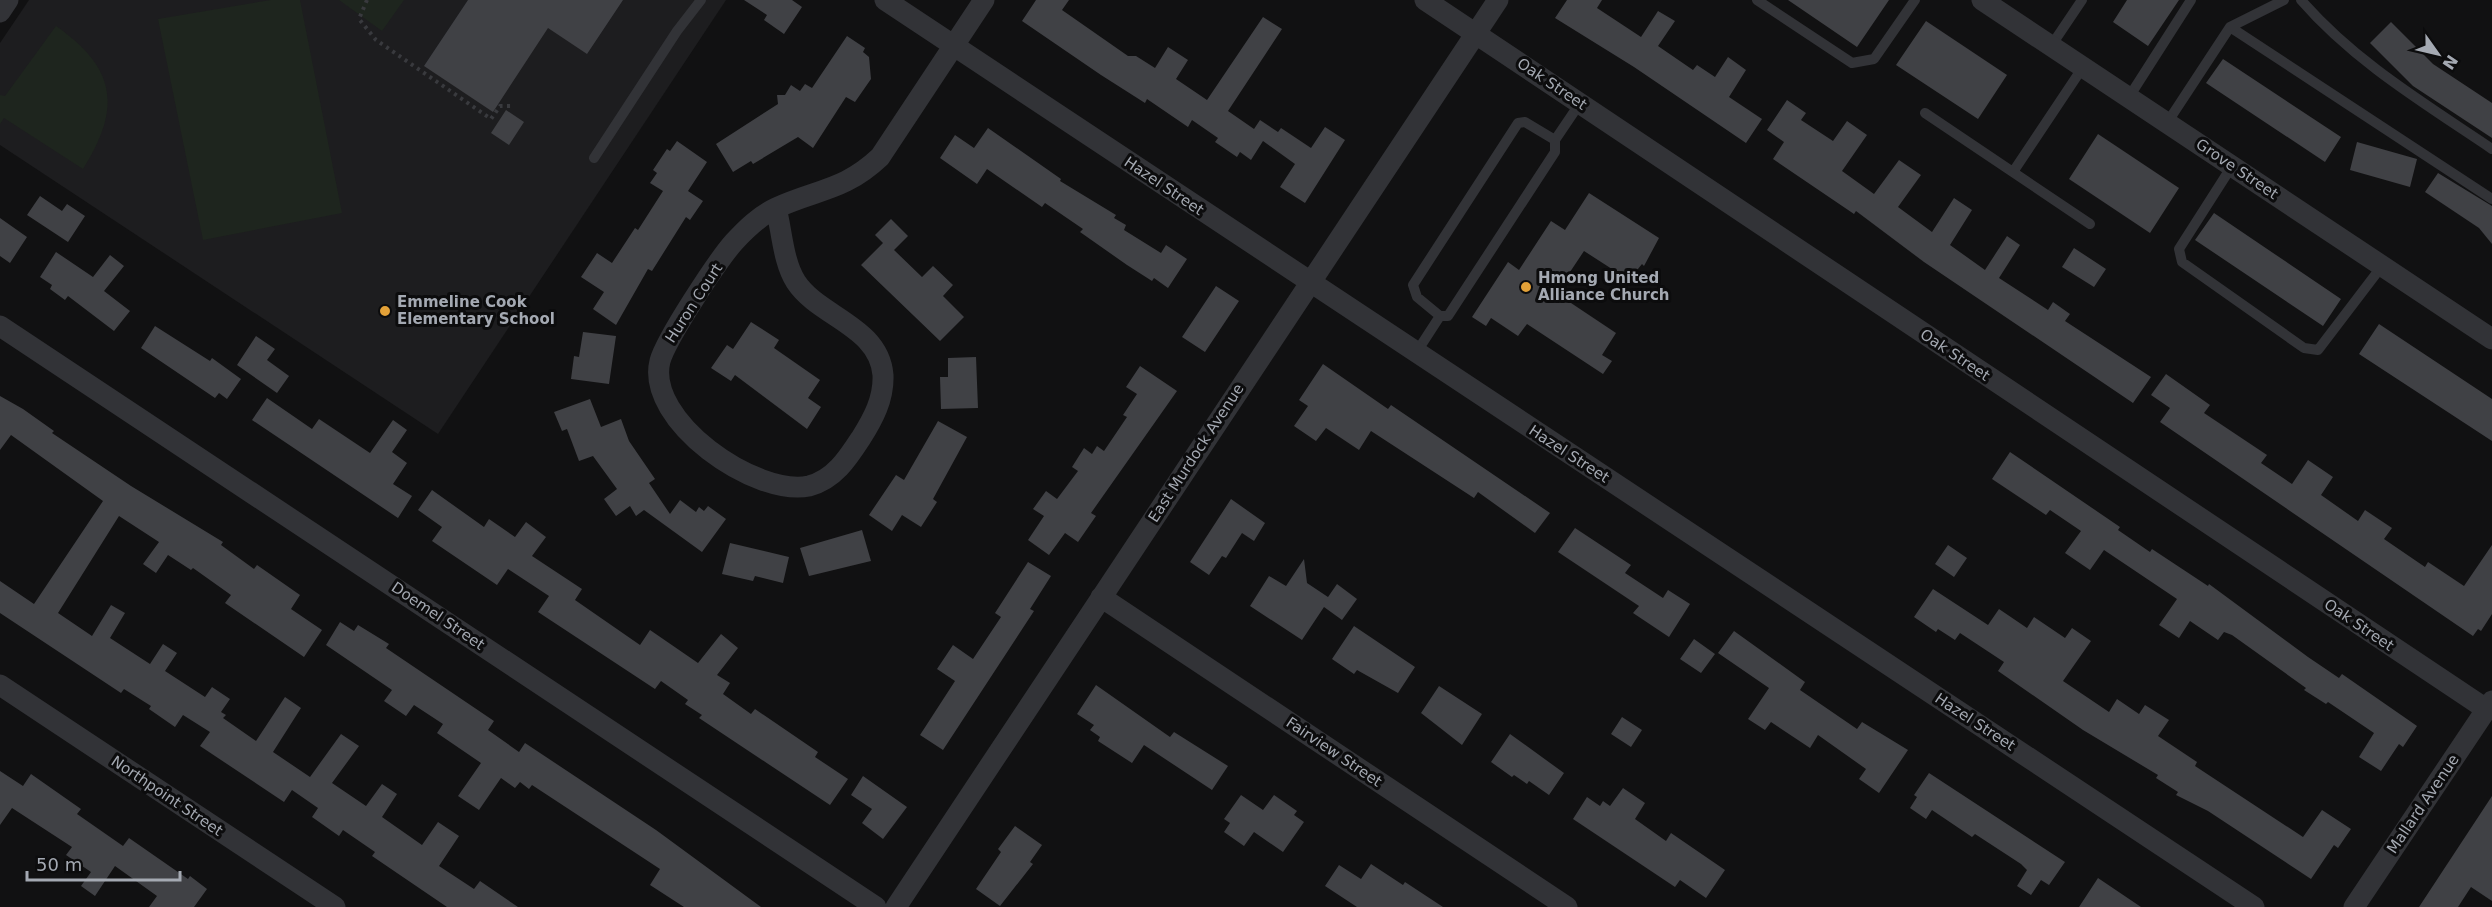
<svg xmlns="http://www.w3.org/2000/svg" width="2492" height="907" font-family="'DejaVu Sans',sans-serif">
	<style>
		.built { fill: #1d1d1f }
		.green { fill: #1e251e }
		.building { fill: #404145 }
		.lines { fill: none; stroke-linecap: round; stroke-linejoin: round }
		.path { stroke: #393a3e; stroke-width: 4; stroke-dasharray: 3 4.5; stroke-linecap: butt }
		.lane { stroke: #323337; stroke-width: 10 }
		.street { stroke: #323337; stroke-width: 21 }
		.poi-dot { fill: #e3a138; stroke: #0c0c0d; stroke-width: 2 }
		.labels { text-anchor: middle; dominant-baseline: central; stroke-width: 6; stroke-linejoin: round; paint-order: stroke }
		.street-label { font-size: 15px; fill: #a4a9b2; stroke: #0c0c0d }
		.poi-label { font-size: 15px; font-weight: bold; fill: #a4a9b2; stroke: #0c0c0d; text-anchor: start }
	</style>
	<rect width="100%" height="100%" fill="#111112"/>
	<path class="built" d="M29,0H726L438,434L0,145V43Z"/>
	<path class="green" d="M271,0H300L342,213L203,240L158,19Z
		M339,0H404L382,31Z
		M56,26C116,68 122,107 83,169L4,118L0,124V95L5,96Z"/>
	<path class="building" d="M468,0H623L587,54L548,28L493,112L424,66Z
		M744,0H792L802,7L784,34L764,20L767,15Z
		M1036,0H1069L1062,10L1128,56H1136L1155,68L1168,47L1188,60L1176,79L1207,100L1263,17L1282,29L1228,111L1254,129L1260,120L1278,132L1281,128L1311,148L1325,127L1345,140L1305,203L1280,187L1295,164L1263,141L1251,160L1240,152L1237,157L1215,142L1218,138L1192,120L1188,127L1147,99L1145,103L1101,75L1022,21Z
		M1567,0H1602L1597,8L1641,37L1658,11L1675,21L1658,46L1693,70L1697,65L1715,77L1728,57L1746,70L1729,97L1762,119L1746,143L1634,67L1555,18Z
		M1788,0H1889L1857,47Z
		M2127,0H2179L2148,46L2113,22Z
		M1926,21L2007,75L1978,119L1896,65Z
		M2391,22L2433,64L2492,103V138L2413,86L2370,43Z
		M847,36L865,48L863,52L869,57L871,79L855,102L846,97L813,148L798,137L753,164L751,161L733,172L716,144L778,104L777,95H785L791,85L800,91L805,84L812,88Z
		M2223,59L2341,137L2325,162L2206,83Z
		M1787,100L1806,113L1801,120L1833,141L1847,121L1867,135L1842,171L1874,194L1899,160L1921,175L1898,207L1932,232L1954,198L1972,210L1950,245L1985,270L2007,236L2020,245L1999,278L2048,310L2053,302L2070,314L2065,321L2151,377L2133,403L1924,262L1856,211L1854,214L1773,159L1784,142L1767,130Z
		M506,110L524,122L509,145L491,133Z
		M988,128L1061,179L1060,181L1116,215L1114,218L1126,225L1124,230L1161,253L1166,245L1187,259L1168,288L1154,278L1152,281L1127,265L1080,232L1083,229L1045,203L1042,207L987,169L977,184L940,158L955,135L974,148Z
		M2098,134L2179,188L2150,233L2069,179Z
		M677,141L707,162L688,191L703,201L690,220L686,217L652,271L648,269L616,325L593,309L604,292L581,277L597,253L612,263L635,228L638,230L663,191L650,183L657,173L653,170L667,149L670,151Z
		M2357,142L2417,159L2410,187L2350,170Z
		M2438,173L2492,206V244L2479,228L2425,192Z
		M1589,193L1659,238L1644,266L1642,264L1629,280L1584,251L1556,293L1616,333L1602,355L1612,361L1603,374L1527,324L1518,336L1491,318L1486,326L1472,317L1508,262L1519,270L1551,221L1565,230Z
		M40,196L62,211L67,204L85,216L68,242L27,215Z
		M2214,213L2341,299L2323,326L2195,240Z
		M0,218L27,237L10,263L0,256Z
		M891,219L908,236L894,250L922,277L933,266L953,285L943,296L964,317L940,341L861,265L883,243L875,235Z
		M2074,248L2106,269L2094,287L2062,267Z
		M56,252L93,277L110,255L124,266L104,291L130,311L114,331L68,296L65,300L50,289L52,285L40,277Z
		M1216,286L1239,301L1205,352L1182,337Z
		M751,322L779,340L774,348L820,380L808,398L821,407L807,429L735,375L731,381L711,368L727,345L733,349Z
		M2379,324L2492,399V441L2359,354Z
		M155,326L210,361L212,358L241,379L227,399L219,393L215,398L141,348Z
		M583,332L616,336L609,384L571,379L574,356L579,357Z
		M256,336L275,349L267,360L289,376L277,393L237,365Z
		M976,357L978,408L941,409L940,377H948V358Z
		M1323,364L1388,409L1391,405L1550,513L1535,533L1478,492L1474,498L1371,431L1359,450L1326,428L1316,441L1294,426L1308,406L1299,400Z
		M1140,366L1177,391L1091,513L1096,516L1078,542L1065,533L1049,555L1028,540L1044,516L1033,509L1046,491L1057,499L1078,471L1072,467L1084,448L1092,454L1097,446L1104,451L1127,417L1123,415L1137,394L1126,387Z
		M2166,374L2210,405L2204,413L2267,455L2261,463L2292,484L2308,460L2333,477L2321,495L2358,521L2365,510L2392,528L2384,539L2425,567L2428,562L2464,586L2492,545V614L2481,631L2478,629L2473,636L2160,422L2170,408L2151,395Z
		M0,396L23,409L54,431L52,433L131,486L223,542L221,545L254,569L257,565L300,595L291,609L322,630L304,657L225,603L231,595L193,568L191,570L168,555L156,573L143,564L159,542L119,516L58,613L92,636L111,605L125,613L110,638L150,664L163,644L177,653L165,671L205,697L212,687L230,699L221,712L226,715L223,718L256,741L285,697L301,708L273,752L310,777L341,734L359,746L332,783L366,806L382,784L397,794L382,817L422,845L438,822L459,836L439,866L474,889L480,881L518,907H447L372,856L375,852L343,830L339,836L312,817L318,808L292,790L284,802L200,746L210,732L183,715L175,727L149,709L151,706L124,689L121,693L0,613V581L34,604L103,501L11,435L0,450Z
		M267,398L312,429L319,419L370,453L393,420L407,430L392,452L407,463L393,484L412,496L398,518L252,420Z
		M590,399L601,427L621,419L629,441L655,479L649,483L670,514L680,500L696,512L699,507L704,511L708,506L726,519L702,552L644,510L636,516L630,506L616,516L604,499L617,489L593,456L579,461L567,429L562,431L554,412Z
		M938,421L967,437L933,499L937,502L921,527L902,515L892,531L869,515L896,475L904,480Z
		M2010,452L2120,527L2118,530L2150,552L2152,549L2208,586L2209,584L2308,657L2339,678L2342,674L2417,726L2403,747L2399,744L2381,771L2359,757L2374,733L2328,702L2326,704L2304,690L2306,688L2232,635L2224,632L2218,640L2190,621L2179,638L2159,625L2177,599L2104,550L2090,570L2065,553L2081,531L2050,510L2046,515L1992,479Z
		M432,490L484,527L489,519L515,537L526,522L546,537L532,556L582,589L575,600L640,645L650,630L698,663L721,634L738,648L717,675L730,683L723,694L751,714L755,709L818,752L815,757L848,779L830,805L699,718L702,715L685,704L688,700L661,681L655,689L538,612L549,596L508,569L497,585L432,541L442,527L418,510Z
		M1231,499L1265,523L1254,541L1242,533L1226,558L1222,556L1209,575L1190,562Z
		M1575,528L1631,565L1625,573L1663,598L1668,590L1690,604L1669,637L1633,613L1639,606L1558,552Z
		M862,530L871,561L809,576L800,548Z
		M730,543L789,557L783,583L755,576L753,581L722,574Z
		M1948,545L1967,558L1954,577L1935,564Z
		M1304,559L1307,583L1328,597L1337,584L1357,599L1342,620L1324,607L1302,640L1250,606L1269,576L1286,586Z
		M1028,562L1051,576L1030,609L1034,611L943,750L920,735L955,681L937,669L953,645L973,659L1001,617L995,613Z
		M1933,589L1988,625L1999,609L2027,628L2034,617L2065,638L2072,628L2091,641L2063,681L2109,712L2117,699L2139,714L2145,705L2169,720L2158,736L2197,762L2195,766L2303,837L2322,810L2351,829L2338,848L2334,845L2311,879L2208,811L2176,795L2178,792L2156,778L2158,775L2083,730L1998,671L2004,662L1960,633L1955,640L1938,629L1936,632L1914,617Z
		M340,622L354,631L358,625L389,644L386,648L494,721L488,730L519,752L525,743L656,830L761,907H684L650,885L660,869L532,785L529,789L520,782L515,788L501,778L479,810L458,796L481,763L437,733L443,724L414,705L406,716L384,701L392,690L326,645Z
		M1354,626L1415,667L1398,693L1357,670L1354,674L1332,659Z
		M1734,631L1805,682L1800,690L1857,729L1862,722L1908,750L1879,793L1859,779L1866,769L1818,735L1810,748L1771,722L1765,730L1748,719L1769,688L1718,653Z
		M1694,639L1715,654L1701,673L1680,659Z
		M1096,685L1170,737L1174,732L1228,766L1212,790L1144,745L1132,763L1098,741L1100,737L1090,730L1094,725L1077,714Z
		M1439,686L1482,714L1462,745L1421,713Z
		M1622,717L1642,730L1631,747L1611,734Z
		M1510,734L1564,773L1549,795L1529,781L1527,784L1514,775L1512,777L1491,762Z
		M0,771L23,786L31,774L81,809L77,814L123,846L129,838L188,879L190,876L207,889L194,907H149L157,896L115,866L95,896L81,886L91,872L66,855L72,847L12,808L0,825Z
		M1929,773L2065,862L2049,885L2041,880L2031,895L2017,886L2027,870L2021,864L1975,834L1972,837L1932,810L1926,819L1910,808L1917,797L1914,795Z
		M863,776L907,807L883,839L862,823L872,809L851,795Z
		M1623,788L1645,803L1635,819L1666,841L1671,833L1725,870L1706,898L1680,880L1675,887L1573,819L1587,797L1600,806L1603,801L1610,806Z
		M1241,795L1263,810L1274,795L1297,811L1294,815L1304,822L1283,852L1254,832L1244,846L1224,832L1230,823L1224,819Z
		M2492,796V901L2471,887L2458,907H2419Z
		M1015,826L1042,845L1030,862L1033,864L1000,906L976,889L1001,852L998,849Z
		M1371,864L1403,885L1405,882L1443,907H1357L1325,886L1339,865L1361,879Z
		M2098,878L2141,907H2079Z"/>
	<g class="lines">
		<path class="path" d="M367,0L359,19L376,40L491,119L500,106H513"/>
		<path class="lane" d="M1757,0L1852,63L1874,59L1915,0
			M2301,0C2355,62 2424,103 2492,149
			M2230,27L2492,199
			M2051,46L2082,0
			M2129,97L2191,0
			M1925,113L2090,224
			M2167,123L2230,27L2284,0
			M1555,140L1525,122L1518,123L1413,285L1417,297L1440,316H1448L1555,152V140L1580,103
			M594,158L677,31L701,0
			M2232,166L2179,249L2182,262L2304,348L2318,350L2382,266
			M2013,172L2083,67
			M1416,353L1440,316"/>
		<path class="street" d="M885,0L2254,907
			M1425,0L2486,709
			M1982,0L2492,339
			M0,12L8,0
			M776,208C782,231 783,262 796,282C819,317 879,326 883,375C884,399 873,419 861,438C848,458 834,480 809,486C756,497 645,421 660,361C666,339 718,260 734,242C746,229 759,216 776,208C817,189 844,191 880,157L984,0
			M0,326L876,907
			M1101,597L1567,907
			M0,685L335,907
			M896,907L1498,0
			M2354,907L2492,701"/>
	</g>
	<g class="poi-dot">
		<circle cx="1526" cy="287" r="6"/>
		<circle cx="385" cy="311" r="6"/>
	</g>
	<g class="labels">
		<g class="street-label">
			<text transform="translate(1552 84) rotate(34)">Oak Street</text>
			<text transform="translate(2237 169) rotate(34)">Grove Street</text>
			<text transform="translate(1164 186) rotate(34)">Hazel Street</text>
			<text transform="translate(694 303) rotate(-57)">Huron Court</text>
			<text transform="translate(1955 355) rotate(34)">Oak Street</text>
			<text transform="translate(1196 453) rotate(-57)">East Murdock Avenue</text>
			<text transform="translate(1569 454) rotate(33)">Hazel Street</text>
			<text transform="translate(438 616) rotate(34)">Doemel Street</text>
			<text transform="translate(2359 625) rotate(34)">Oak Street</text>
			<text transform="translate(1975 722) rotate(33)">Hazel Street</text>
			<text transform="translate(1334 752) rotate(34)">Fairview Street</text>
			<text transform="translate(167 796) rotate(34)">Northpoint Street</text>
			<text transform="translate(2423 804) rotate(-56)">Mallard Avenue</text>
		</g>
		<g class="poi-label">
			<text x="1538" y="278">Hmong United<tspan x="1538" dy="17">Alliance Church</tspan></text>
			<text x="397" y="302">Emmeline Cook<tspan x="397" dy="17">Elementary School</tspan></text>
		</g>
	</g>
	<g transform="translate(2438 54) rotate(124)" stroke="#0c0c0d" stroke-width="4.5" paint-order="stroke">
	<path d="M0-4.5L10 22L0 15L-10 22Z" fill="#a4a9b2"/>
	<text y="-9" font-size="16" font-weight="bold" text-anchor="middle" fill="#a4a9b2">N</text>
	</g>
	<path d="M27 871v9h153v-9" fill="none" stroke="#a4a9b2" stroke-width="3"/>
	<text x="36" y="871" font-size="18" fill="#a4a9b2" stroke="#0c0c0d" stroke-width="4.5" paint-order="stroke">50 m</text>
</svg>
